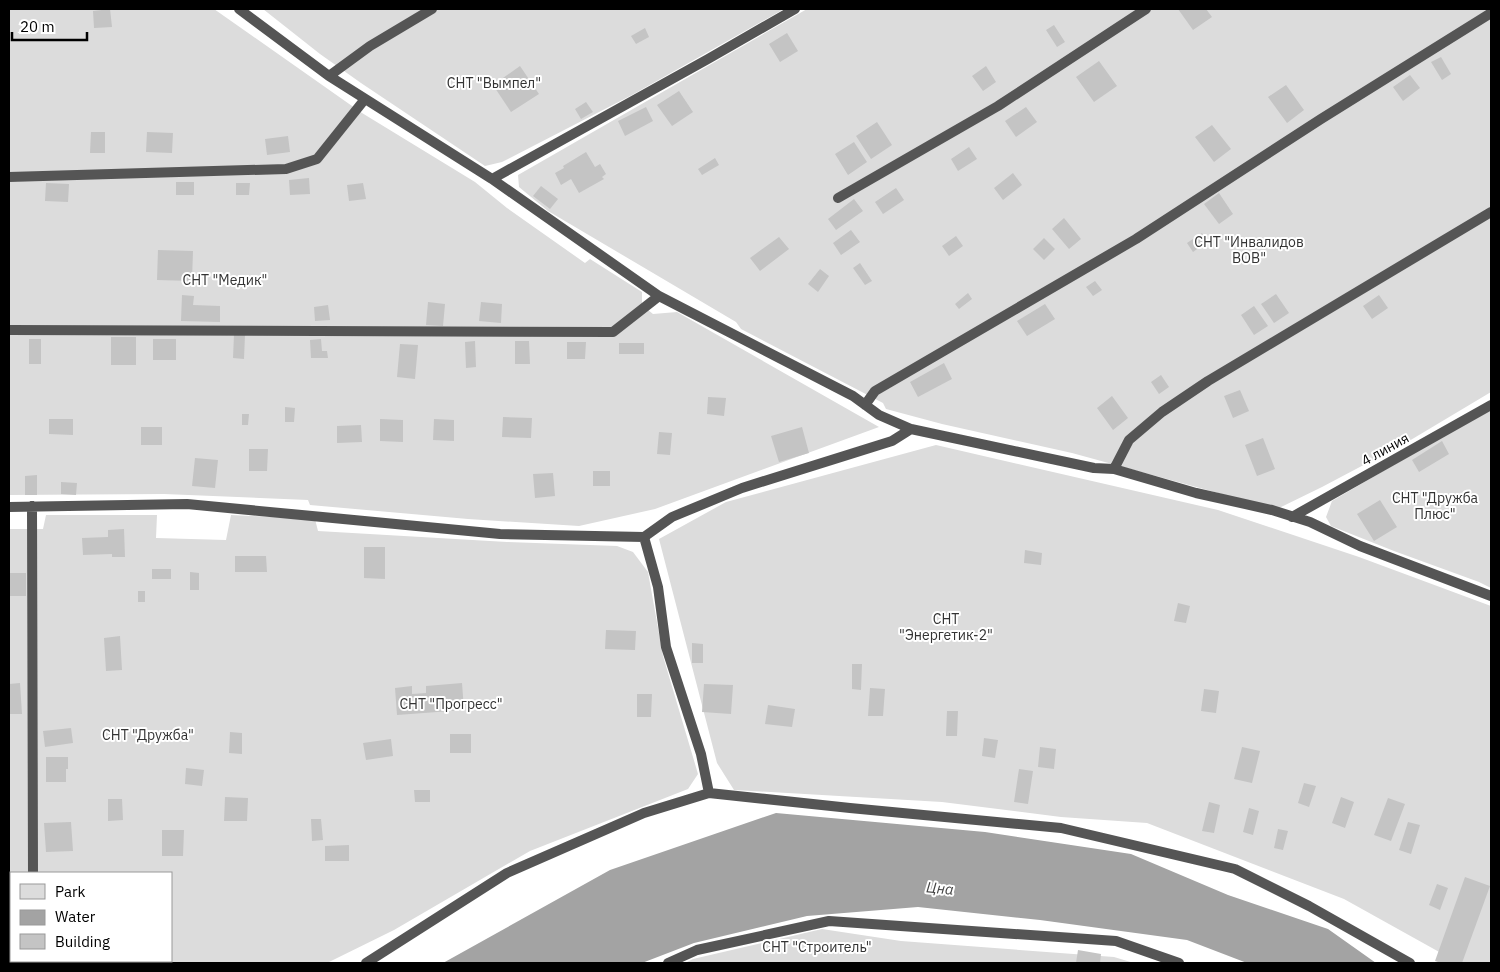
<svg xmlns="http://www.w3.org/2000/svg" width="1500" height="972" font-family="'IBM Plex Sans',sans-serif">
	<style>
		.green { fill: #dcdcdc; fill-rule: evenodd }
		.water { fill: #a3a3a3 }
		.building { fill: #c4c4c4 }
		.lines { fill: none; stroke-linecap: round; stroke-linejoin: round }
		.lane { stroke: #555; stroke-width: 10 }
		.labels { text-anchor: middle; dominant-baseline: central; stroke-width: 4; stroke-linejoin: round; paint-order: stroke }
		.park-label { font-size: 14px; fill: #333; stroke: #fff }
		.street-label { font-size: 14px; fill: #000; stroke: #fff }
		.water-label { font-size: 15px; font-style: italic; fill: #444; stroke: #fff }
	</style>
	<rect width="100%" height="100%" fill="#fff"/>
	<path class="green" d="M9,9H214L362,113L475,182L507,208L585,263L590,259L642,292V305L653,314L677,312L879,427L655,509L579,526L468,519L310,505L308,500L164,494L9,495Z
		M263,9H784L632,95L502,162L485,166L361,83L320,54Z
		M807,9H1491V392L1409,441L1322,487L1277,509L1072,453L942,424L886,409L883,403L741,329L736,322L548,211L519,187L518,175Z
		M1491,408V588L1479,582L1394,551L1331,526L1326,517L1332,501Z
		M936,445L1218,510L1359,557L1491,606V963H1459L1344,899L1147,823L1061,817L942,802L734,790L717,763L659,539L726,502Z
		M46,515H157L156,538L226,540L231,515L315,519L318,531L507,542L617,546L633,552L648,572L663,656L698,774L688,789L530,851L394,930L327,963H9V529H43ZM11,873H171V961H11Z
		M822,929L901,941L1114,957L1134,963H685L693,959Z"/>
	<path class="water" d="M776,813L985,832L1131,854L1228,895L1328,929L1376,963H1247L1187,940L1040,920L918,907L807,916L694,943L642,963H443L610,870Z"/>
	<path class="building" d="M110,9L112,27L94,28L93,11Z
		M1178,9H1206L1212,17L1193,30Z
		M1054,25L1065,42L1057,47L1046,30Z
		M645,28L649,37L636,44L631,36Z
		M787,33L798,51L780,62L769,44Z
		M1441,57L1451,74L1442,80L1431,62Z
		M1099,61L1117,86L1094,102L1076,77Z
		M520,66L539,94L511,112L493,85Z
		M986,66L996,82L983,91L972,76Z
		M1410,75L1420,88L1403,101L1393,87Z
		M1286,85L1304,110L1287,123L1268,97Z
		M679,91L693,112L672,126L657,105Z
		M586,102L593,112L581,119L575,109Z
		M646,107L653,121L625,136L618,121Z
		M1026,107L1037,122L1016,137L1005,121Z
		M877,122L892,145L871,159L856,136Z
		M1212,125L1231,149L1214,162L1195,137Z
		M91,132H105V153H90Z
		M147,132L173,133L172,153L146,152Z
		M288,136L290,152L267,155L265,139Z
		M854,142L867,162L848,175L835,154Z
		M969,147L977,159L958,171L951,159Z
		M586,152L595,167L600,164L606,174L602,177L604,179L579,193L571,179L561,185L555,173L564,168L563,166Z
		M715,158L719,165L702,175L698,169Z
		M1013,173L1022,185L1003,200L994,188Z
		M309,178L310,194L290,195L289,180Z
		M176,182H194V195H176Z
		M46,183L69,184L68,202L45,201Z
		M236,183H250L249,195H236Z
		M363,183L366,199L349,201L347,185Z
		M541,186L558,199L550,209L533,196Z
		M896,188L904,200L883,214L875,202Z
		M1219,193L1233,214L1219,224L1204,204Z
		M854,199L863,211L836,230L828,219Z
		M1064,218L1081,239L1069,249L1052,229Z
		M851,230L860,242L841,255L833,243Z
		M1202,233L1207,242L1193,252L1187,243Z
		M956,236L963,246L949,256L942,246Z
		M779,237L789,249L760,271L750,258Z
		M1044,238L1055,249L1044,260L1033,249Z
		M158,250L193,251L192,281L157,280Z
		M860,263L872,281L865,285L853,268Z
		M820,269L829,276L818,292L808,284Z
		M1095,281L1102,290L1093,296L1086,287Z
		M968,293L972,299L959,309L955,304Z
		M1276,294L1289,313L1274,323L1261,304Z
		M182,295L194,296L193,305L220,306V322L181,321Z
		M1379,295L1388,308L1372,319L1363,306Z
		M428,302L445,304L443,326L426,325Z
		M481,302L502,304L501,323L479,321Z
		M1045,304L1055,319L1027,336L1017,321Z
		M328,305L330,320L315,321L314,307Z
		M1254,306L1268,326L1254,335L1241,315Z
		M234,334L245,335L244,359L233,358Z
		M111,337H136V365H111Z
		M29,339H41V364H29Z
		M153,339H176V360H153Z
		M321,339L322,351H327L328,358H311L310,340Z
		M475,341L476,367L466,368L465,342Z
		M515,341H529L530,364H515Z
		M567,342H586L585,359H567Z
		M619,343H644V354H619Z
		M400,344L418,345L415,379L397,377Z
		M944,363L952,379L918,397L910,382Z
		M1161,375L1169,387L1159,394L1151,382Z
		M1240,390L1249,411L1233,418L1224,396Z
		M1112,396L1128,418L1113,430L1097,408Z
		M708,397L726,398L724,416L707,414Z
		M285,407L295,408L294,422H285Z
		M242,414H249L248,425H242Z
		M503,417L532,418L531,438L502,437Z
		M49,419H73V435L49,434Z
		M380,419L403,420V442L380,441Z
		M434,419L454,420V441L433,440Z
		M361,425L362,442L337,443V426Z
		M141,427H162V445H141Z
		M802,427L809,453L779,462L771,436Z
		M659,432L672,433L670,455L657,454Z
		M1263,438L1275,469L1257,476L1245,445Z
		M1442,441L1449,454L1419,472L1412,460Z
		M249,449H268L267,471H249Z
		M195,458L218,460L215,488L192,486Z
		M593,471H610V486H593Z
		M553,473L555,496L535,498L533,474Z
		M37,475V495H25V476Z
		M61,482L77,483L76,495L61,494Z
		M1380,500L1397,527L1374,541L1357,514Z
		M124,529L125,557H112V554L83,555L82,538L108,537V530Z
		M364,547H385V579L364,578Z
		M1025,550L1042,553L1041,565L1024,563Z
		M235,556H266L267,572H235Z
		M152,569H171V579H152Z
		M190,572L199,573V590H190Z
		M9,573H26V596H9Z
		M138,591H145V602H138Z
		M1178,603L1190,606L1186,623L1174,621Z
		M606,630L636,631L635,650L605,649Z
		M120,636L122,670L106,671L104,638Z
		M692,643L703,644V663H692Z
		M852,664H862L861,690L852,689Z
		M20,683L22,714H9V684Z
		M462,683L464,710L397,715L395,688L412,686V694L426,693V686Z
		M704,684L733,685L731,714L702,712Z
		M870,688L885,689L883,716H868Z
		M1204,689L1219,691L1216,713L1201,711Z
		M637,694H652L651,717H637Z
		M768,705L795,709L792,727L765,724Z
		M947,711H958L957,736H946Z
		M71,728L73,743L45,747L43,731Z
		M230,732L242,733V754L229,753Z
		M450,734H471V753H450Z
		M984,738L998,740L995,758L982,756Z
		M391,739L393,756L366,760L363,743Z
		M1040,747L1056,749L1054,769L1038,767Z
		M1242,747L1260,751L1252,783L1234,779Z
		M46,757H68V769H66V782H46Z
		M186,768L204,770L202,786L185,784Z
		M1019,769L1033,771L1028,804L1014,802Z
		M1304,783L1316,786L1309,807L1298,803Z
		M414,790H430V802H415Z
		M225,797L248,798L247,821H224Z
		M1341,797L1354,802L1345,828L1332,823Z
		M1388,798L1405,804L1391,841L1374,835Z
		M108,799H122L123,820L108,821Z
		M1209,802L1220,805L1214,833L1202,831Z
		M1249,808L1259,811L1253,835L1243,832Z
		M311,819H321L323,840L312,841Z
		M71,822L73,851L46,852L44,823Z
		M1408,822L1420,825L1411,854L1399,850Z
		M1278,829L1288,831L1283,850L1274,848Z
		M162,830H184L183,856H162Z
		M349,845V861H325V846Z
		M1465,877L1490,886L1462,963H1441L1435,961Z
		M1437,884L1448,888L1440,910L1429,905Z
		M1078,950L1101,954L1100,963H1076Z"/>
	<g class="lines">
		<path class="lane" d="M239,9L329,76L492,179L659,296L853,396L879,415L911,429L1094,468L1114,469L1196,493L1272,510L1310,522L1360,546L1491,596
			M329,76L370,46L432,9
			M9,177L286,169L317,159L365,99
			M492,179L708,59L795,9
			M838,198L998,106L1146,9
			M9,330L613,332L659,296
			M865,405L875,391L1136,239L1321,119L1491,13
			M1114,469L1129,440L1162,412L1208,381L1491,212
			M32,506L33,873
			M9,507L187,504L500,534L644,537L672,517L742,488L892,441L911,429
			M1292,517L1491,405
			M644,537L658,587L666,647L701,754L709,793
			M33,961V963
			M366,963L507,873L644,813L709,793L850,808L1061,828L1235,869L1309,906L1410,963
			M668,963L697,950L829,921L1116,941L1179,963"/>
	</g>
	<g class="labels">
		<g class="park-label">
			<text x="494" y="83">СНТ "Вымпел"</text>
			<text x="1249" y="242">СНТ "Инвалидов<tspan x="1249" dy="16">ВОВ"</tspan></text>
			<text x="225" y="280">СНТ "Медик"</text>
			<text x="1435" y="498">СНТ "Дружба<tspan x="1435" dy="16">Плюс"</tspan></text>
			<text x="946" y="619">СНТ<tspan x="946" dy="16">"Энергетик-2"</tspan></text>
			<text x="451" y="704">СНТ "Прогресс"</text>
			<text x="148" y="735">СНТ "Дружба"</text>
			<text x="817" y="947">СНТ "Строитель"</text>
		</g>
		<g class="street-label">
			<text transform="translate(1385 449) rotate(-29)">4 линия</text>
		</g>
		<g class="water-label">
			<text transform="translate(940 888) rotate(5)">Цна</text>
		</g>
	</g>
	<rect width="1500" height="972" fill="none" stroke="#000000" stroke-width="20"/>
	<rect x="10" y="872" width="162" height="90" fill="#ffffff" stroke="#999999"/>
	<rect x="20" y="884" width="25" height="15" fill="#dcdcdc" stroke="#999999"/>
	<text x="55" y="897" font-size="15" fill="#000000">Park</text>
	<rect x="20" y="910" width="25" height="15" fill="#a3a3a3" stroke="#999999"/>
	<text x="55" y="922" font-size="15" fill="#000000">Water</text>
	<rect x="20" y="934" width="25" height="15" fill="#c4c4c4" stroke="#999999"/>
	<text x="55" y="947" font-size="15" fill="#000000">Building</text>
	<path d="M12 32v8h75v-8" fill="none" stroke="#000000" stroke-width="2.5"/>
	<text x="20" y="32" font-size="15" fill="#000000" stroke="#ffffff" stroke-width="4" paint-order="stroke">20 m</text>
</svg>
